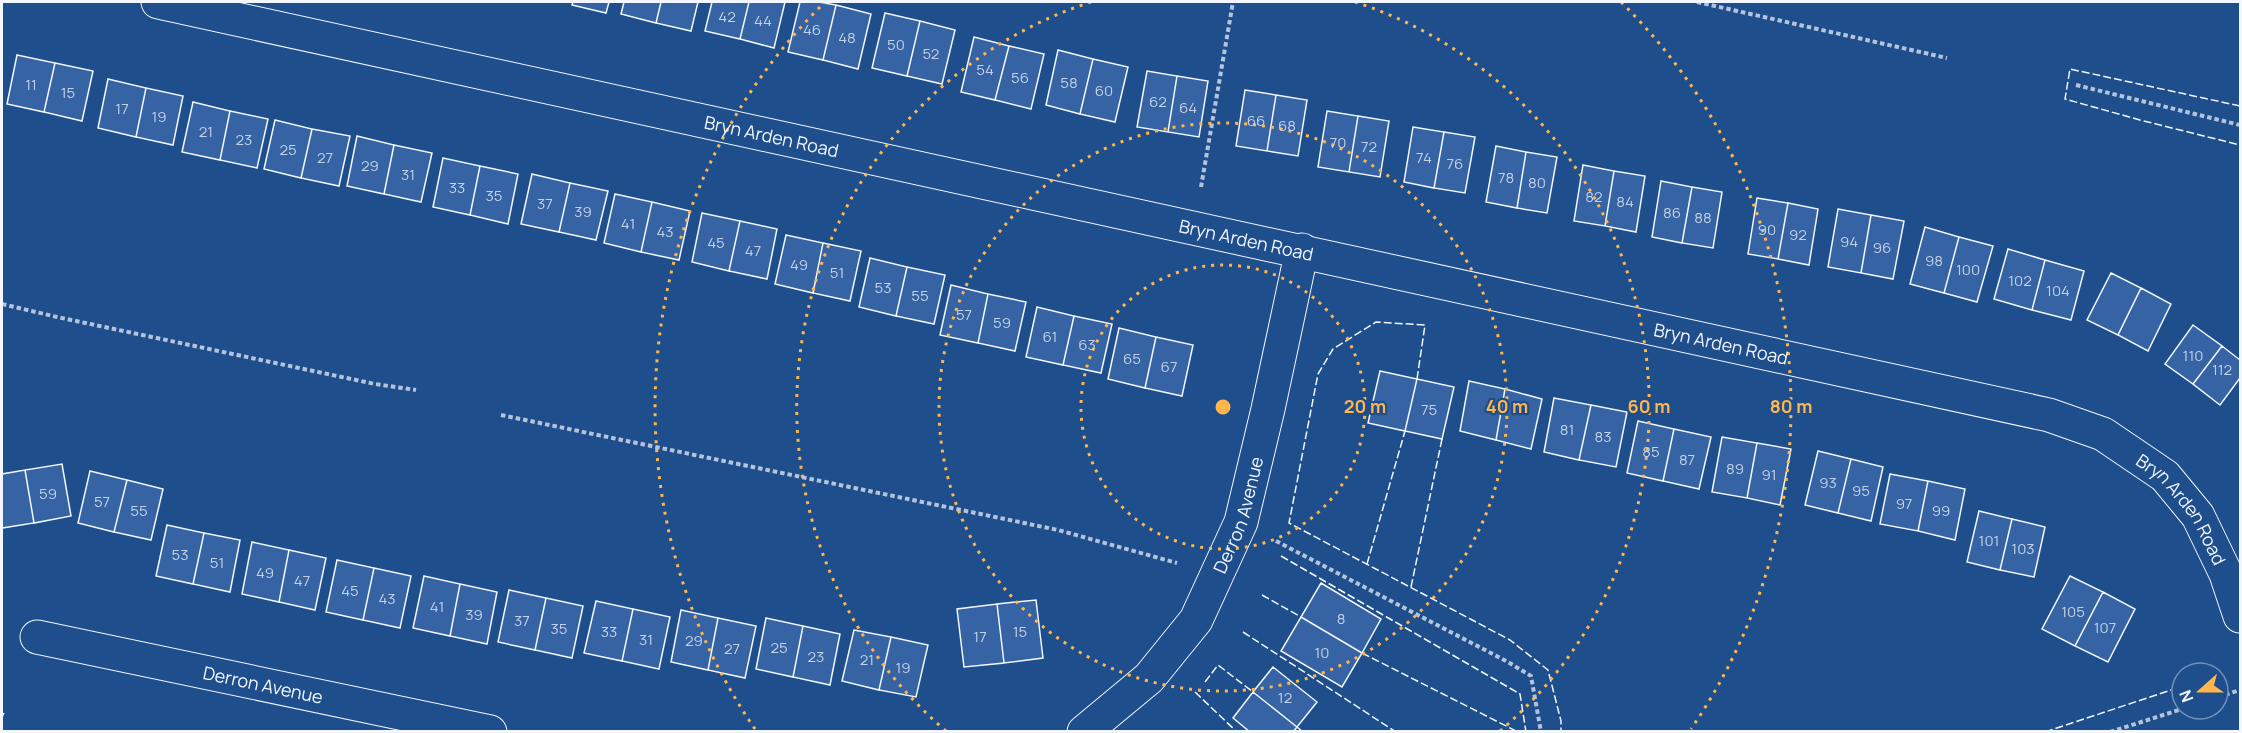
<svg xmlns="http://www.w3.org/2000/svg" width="2242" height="733" font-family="Manrope,sans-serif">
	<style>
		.building { fill: #3563a3; stroke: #f2f6ff; stroke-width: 1.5 }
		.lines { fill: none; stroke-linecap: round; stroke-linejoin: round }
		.street-casing { stroke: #f2f6ff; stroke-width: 35 }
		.path { stroke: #b3c4dc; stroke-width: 4; stroke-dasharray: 4.5 3; stroke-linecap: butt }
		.street { stroke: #1f4e8c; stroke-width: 33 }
		.fence { stroke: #f2f6ff; stroke-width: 1.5; stroke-dasharray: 8 3; stroke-linecap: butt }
		.ring { fill: none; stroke: #ffb74d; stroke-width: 3; stroke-dasharray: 3 6 }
		.labels { text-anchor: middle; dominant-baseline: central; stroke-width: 4.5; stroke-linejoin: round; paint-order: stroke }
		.number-label { font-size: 15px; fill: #c3d1e8 }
		.street-label { font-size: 18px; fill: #f2f6ff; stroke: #1f4e8c }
		.centre { fill: #ffb74d; stroke: #1f4e8c; stroke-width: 3 }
		.ring-label { font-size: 18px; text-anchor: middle; font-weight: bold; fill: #ffb74d; stroke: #1f4e8c; stroke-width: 4.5; stroke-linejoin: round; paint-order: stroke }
	</style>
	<rect width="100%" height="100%" fill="#1f4e8c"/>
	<path class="building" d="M573,2H609L606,13L572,5Z
		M624,2H661L656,23L621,14Z
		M661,2H698L691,31L656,23Z
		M712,2H749L740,39L705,31Z
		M749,2H785L774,48L740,39Z
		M800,2H819L836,5L823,60L788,52Z
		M836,5L871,14L858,69L823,60Z
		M885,13L920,21L907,76L872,68Z
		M920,21L955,30L942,84L907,76Z
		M974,37L1009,46L995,100L961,92Z
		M1009,46L1044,54L1031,109L995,100Z
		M1058,50L1093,59L1080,114L1046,105Z
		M17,55L55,63L44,112L7,104Z
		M1093,59L1128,67L1115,122L1080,114Z
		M55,63L93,71L82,121L44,112Z
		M1147,71L1177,76L1168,132L1137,127Z
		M1177,76L1208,81L1199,137L1168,132Z
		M108,79L146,88L136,137L98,128Z
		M146,88L183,96L173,145L136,137Z
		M1245,90L1276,95L1267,151L1236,146Z
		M1276,95L1307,100L1298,156L1267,151Z
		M193,102L230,111L220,160L182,152Z
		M230,111L268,119L257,168L220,160Z
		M1327,111L1358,116L1349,172L1318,167Z
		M1358,116L1389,121L1380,177L1349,172Z
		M275,120L312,129L301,178L264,169Z
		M1413,127L1444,132L1434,188L1404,182Z
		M312,129L350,136L339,186L301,178Z
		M1444,132L1475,137L1465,193L1434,188Z
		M357,136L394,145L384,194L347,186Z
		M394,145L432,153L421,202L384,194Z
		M1496,146L1526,152L1517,208L1486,202Z
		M1526,152L1557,157L1547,213L1517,208Z
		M443,158L480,166L470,215L433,207Z
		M1583,165L1614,171L1605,226L1574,221Z
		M480,166L518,174L508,224L470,215Z
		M1614,171L1645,176L1636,232L1605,226Z
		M532,174L570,183L559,232L521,224Z
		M1661,181L1692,187L1682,243L1652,237Z
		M570,183L608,191L596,240L559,232Z
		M1692,187L1722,192L1713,248L1682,243Z
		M615,194L652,202L641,252L604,243Z
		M1757,198L1788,203L1778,259L1748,254Z
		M652,202L690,211L679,260L641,252Z
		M1788,203L1818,209L1809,265L1778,259Z
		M1838,209L1871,215L1861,273L1828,267Z
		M702,213L740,221L729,271L692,262Z
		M1871,215L1904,221L1893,279L1861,273Z
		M740,221L777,229L767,279L729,271Z
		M1925,227L1959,237L1944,293L1910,284Z
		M786,235L823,243L813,293L775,284Z
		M1959,237L1993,246L1977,302L1944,293Z
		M823,243L861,251L850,301L813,293Z
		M2008,249L2045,260L2032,310L1994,299Z
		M870,258L907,267L896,316L859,307Z
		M2045,260L2084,271L2071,320L2032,310Z
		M907,267L945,275L934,324L896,316Z
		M2111,273L2141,288L2118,335L2087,320Z
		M951,285L988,294L978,343L940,335Z
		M2141,288L2171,304L2148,351L2118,335Z
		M988,294L1026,302L1015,351L978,343Z
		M1037,307L1074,316L1063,365L1026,357Z
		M1074,316L1112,324L1101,373L1063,365Z
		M2193,325L2222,346L2193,384L2165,364Z
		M1119,328L1156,337L1145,388L1108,379Z
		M1156,337L1193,345L1182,396L1145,388Z
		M2222,346L2240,360V378L2220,405L2193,384Z
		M1380,371L1417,379L1405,431L1368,423Z
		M1417,379L1454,387L1442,439L1405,431Z
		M1469,381L1505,389L1496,440L1460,431Z
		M1505,389L1542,399L1531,449L1496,440Z
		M1554,398L1591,405L1579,460L1544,452Z
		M1591,405L1627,412L1616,467L1579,460Z
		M1638,421L1674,429L1663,481L1627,473Z
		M1674,429L1711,437L1699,489L1663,481Z
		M1722,437L1757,443L1747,498L1712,492Z
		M1757,443L1791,449L1780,505L1747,498Z
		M1818,451L1851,459L1838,513L1805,505Z
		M1851,459L1883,467L1871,521L1838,513Z
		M62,464L71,516L34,523L25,470Z
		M25,470L34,523L2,528V474Z
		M90,471L127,480L114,532L78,523Z
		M1890,474L1928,481L1918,531L1880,524Z
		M127,480L163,489L151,540L114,532Z
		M1928,481L1965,489L1955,540L1918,531Z
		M1979,511L2012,519L2000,570L1967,562Z
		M2012,519L2045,527L2034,577L2000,570Z
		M167,525L204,533L193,584L156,576Z
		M204,533L240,540L230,592L193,584Z
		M252,542L289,550L279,602L242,594Z
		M289,550L326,558L315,610L279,602Z
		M337,560L374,568L363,620L326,612Z
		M374,568L411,576L400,628L363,620Z
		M424,576L460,584L450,636L413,628Z
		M2070,576L2103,592L2075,646L2042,629Z
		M1321,583L1381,619L1362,653L1301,617Z
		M460,584L497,592L487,644L450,636Z
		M509,590L546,598L535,650L498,642Z
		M2103,592L2135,609L2108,662L2075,646Z
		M546,598L583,606L572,658L535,650Z
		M1036,600L1043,658L1004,663L997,604Z
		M596,601L633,609L622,661L584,653Z
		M997,604L1004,663L964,667L957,609Z
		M633,609L670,617L659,669L622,661Z
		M681,610L718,618L708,670L671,662Z
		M1301,617L1362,653L1342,687L1281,651Z
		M718,618L756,626L745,678L708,670Z
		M766,618L803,626L793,677L756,669Z
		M803,626L840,634L830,685L793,677Z
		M854,630L891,637L879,690L842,681Z
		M891,637L928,645L916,697L879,690Z
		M1273,667L1317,702L1297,727L1253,692Z
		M1253,692L1297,727L1293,732H1250L1233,718Z"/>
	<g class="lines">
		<g class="street-casing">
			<g id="street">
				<path id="s1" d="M158,2L2049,415L2103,434L2165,476L2198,516L2226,574L2240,616"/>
				<path id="s2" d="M37,637L490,732"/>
				<path id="s3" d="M1084,732L1149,678L1196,620L1241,522L1268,409L1302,250"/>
			</g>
		</g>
		<path class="path" d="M1697,2L1947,58
			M2076,85L2240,125
			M1201,187L1233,2
			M2,304L57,317L375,384L416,390
			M501,415L1058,530L1177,563
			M1276,541L1508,662L1531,676L1541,732
			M2218,697L2240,690
			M2110,732L2182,709"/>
		<use href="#street" class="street"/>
		<path class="fence" d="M2240,106L2070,69L2065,99L2140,120L2240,145
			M1417,379L1425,325L1376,322L1333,349L1318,374L1289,523L1510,640L1548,670L1561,721V732
			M1281,556L1520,694L1526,732
			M1367,564L1405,431
			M1411,587L1442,439
			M1262,595L1301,617
			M1243,632L1396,732
			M1362,653L1518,732
			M1205,682L1218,665L1253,692
			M1195,692L1237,732
			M2,717L4,713
			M1297,727L1303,732
			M2045,732L2171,690"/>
	</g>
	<g class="ring">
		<circle cx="1223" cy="407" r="142"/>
		<circle cx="1223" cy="407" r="284"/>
		<path d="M946 731A426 426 0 0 1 1091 2M1355 2A426 426 0 0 1 1500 731"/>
		<path d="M755 729A568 568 0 0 1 825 2M1621 2A568 568 0 0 1 1691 729"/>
	</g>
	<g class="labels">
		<g class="number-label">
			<text x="727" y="16">42</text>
			<text x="763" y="20">44</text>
			<text x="812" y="29">46</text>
			<text x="847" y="37">48</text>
			<text x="896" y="44">50</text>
			<text x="931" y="53">52</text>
			<text x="985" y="69">54</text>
			<text x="1020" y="77">56</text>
			<text x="1069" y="82">58</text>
			<text x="31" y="84">11</text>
			<text x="1104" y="90">60</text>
			<text x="68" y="92">15</text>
			<text x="1158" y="101">62</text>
			<text x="1188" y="107">64</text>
			<text x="122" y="108">17</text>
			<text x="159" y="116">19</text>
			<text x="1256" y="120">66</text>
			<text x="1287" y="125">68</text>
			<text x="206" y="131">21</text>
			<text x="244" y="139">23</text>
			<text x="1338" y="142">70</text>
			<text x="1369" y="146">72</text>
			<text x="288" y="149">25</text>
			<text x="325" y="157">27</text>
			<text x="1424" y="157">74</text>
			<text x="1455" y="163">76</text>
			<text x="370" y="165">29</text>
			<text x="408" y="174">31</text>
			<text x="1506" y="177">78</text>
			<text x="1537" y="182">80</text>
			<text x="457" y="187">33</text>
			<text x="494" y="195">35</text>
			<text x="1594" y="196">82</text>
			<text x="1625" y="201">84</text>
			<text x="545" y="203">37</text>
			<text x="583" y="211">39</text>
			<text x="1672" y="212">86</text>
			<text x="1703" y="217">88</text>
			<text x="628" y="223">41</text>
			<text x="1767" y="229">90</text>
			<text x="665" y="231">43</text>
			<text x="1798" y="234">92</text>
			<text x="1849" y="241">94</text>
			<text x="716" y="242">45</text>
			<text x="1882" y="247">96</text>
			<text x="753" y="250">47</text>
			<text x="1934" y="260">98</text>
			<text x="799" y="264">49</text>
			<text x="1968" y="269">100</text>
			<text x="837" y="272">51</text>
			<text x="2020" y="280">102</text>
			<text x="883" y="287">53</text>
			<text x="2058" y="290">104</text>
			<text x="920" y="295">55</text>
			<text x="964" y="314">57</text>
			<text x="1002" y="322">59</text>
			<text x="1050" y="336">61</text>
			<text x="1087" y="344">63</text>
			<text x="2193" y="355">110</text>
			<text x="1132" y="358">65</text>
			<text x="1169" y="366">67</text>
			<text x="2222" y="369">112</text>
			<text x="1429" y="409">75</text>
			<text x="1567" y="429">81</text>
			<text x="1603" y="436">83</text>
			<text x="1651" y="451">85</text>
			<text x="1687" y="459">87</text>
			<text x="1735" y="468">89</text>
			<text x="1769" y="474">91</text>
			<text x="1828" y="482">93</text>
			<text x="1861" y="490">95</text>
			<text x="48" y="493">59</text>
			<text x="102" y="501">57</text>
			<text x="1904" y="503">97</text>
			<text x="139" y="510">55</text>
			<text x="1941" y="510">99</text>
			<text x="1989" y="540">101</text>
			<text x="2023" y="548">103</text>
			<text x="180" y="554">53</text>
			<text x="217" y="562">51</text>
			<text x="265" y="572">49</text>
			<text x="302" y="580">47</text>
			<text x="350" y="590">45</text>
			<text x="387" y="598">43</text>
			<text x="437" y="606">41</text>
			<text x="2073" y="611">105</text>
			<text x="474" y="614">39</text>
			<text x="1341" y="618">8</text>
			<text x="522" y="620">37</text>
			<text x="2105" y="627">107</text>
			<text x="559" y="628">35</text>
			<text x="609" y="631">33</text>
			<text x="1020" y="631">15</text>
			<text x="980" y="636">17</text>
			<text x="646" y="639">31</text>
			<text x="694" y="640">29</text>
			<text x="779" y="647">25</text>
			<text x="732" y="648">27</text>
			<text x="1322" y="652">10</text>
			<text x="816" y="656">23</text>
			<text x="867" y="659">21</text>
			<text x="903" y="667">19</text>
			<text x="1285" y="697">12</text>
		</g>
		<g class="street-label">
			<text stroke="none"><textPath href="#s1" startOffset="628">Bryn Arden Road</textPath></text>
			<text stroke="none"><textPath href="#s1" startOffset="1114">Bryn Arden Road</textPath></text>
			<text stroke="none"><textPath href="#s1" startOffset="1600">Bryn Arden Road</textPath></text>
			<text stroke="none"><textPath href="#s1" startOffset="2104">Bryn Arden Road</textPath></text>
			<text stroke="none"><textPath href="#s3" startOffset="273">Derron Avenue</textPath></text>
			<text stroke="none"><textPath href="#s2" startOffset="231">Derron Avenue</textPath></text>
		</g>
	</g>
	<circle cx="1223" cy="407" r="9" class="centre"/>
	<g class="ring-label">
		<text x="1365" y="413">20 m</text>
		<text x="1507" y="413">40 m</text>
		<text x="1649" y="413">60 m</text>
		<text x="1791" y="413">80 m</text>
	</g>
	<rect width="2242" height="733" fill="none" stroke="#f2f6ff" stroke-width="6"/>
	<g transform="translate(2200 691) rotate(249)"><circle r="28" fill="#1f4e8c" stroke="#7391ba" stroke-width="1.5"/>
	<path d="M0-4.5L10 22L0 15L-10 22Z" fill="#ffb74d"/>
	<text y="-9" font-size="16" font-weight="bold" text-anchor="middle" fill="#f2f6ff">N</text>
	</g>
</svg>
